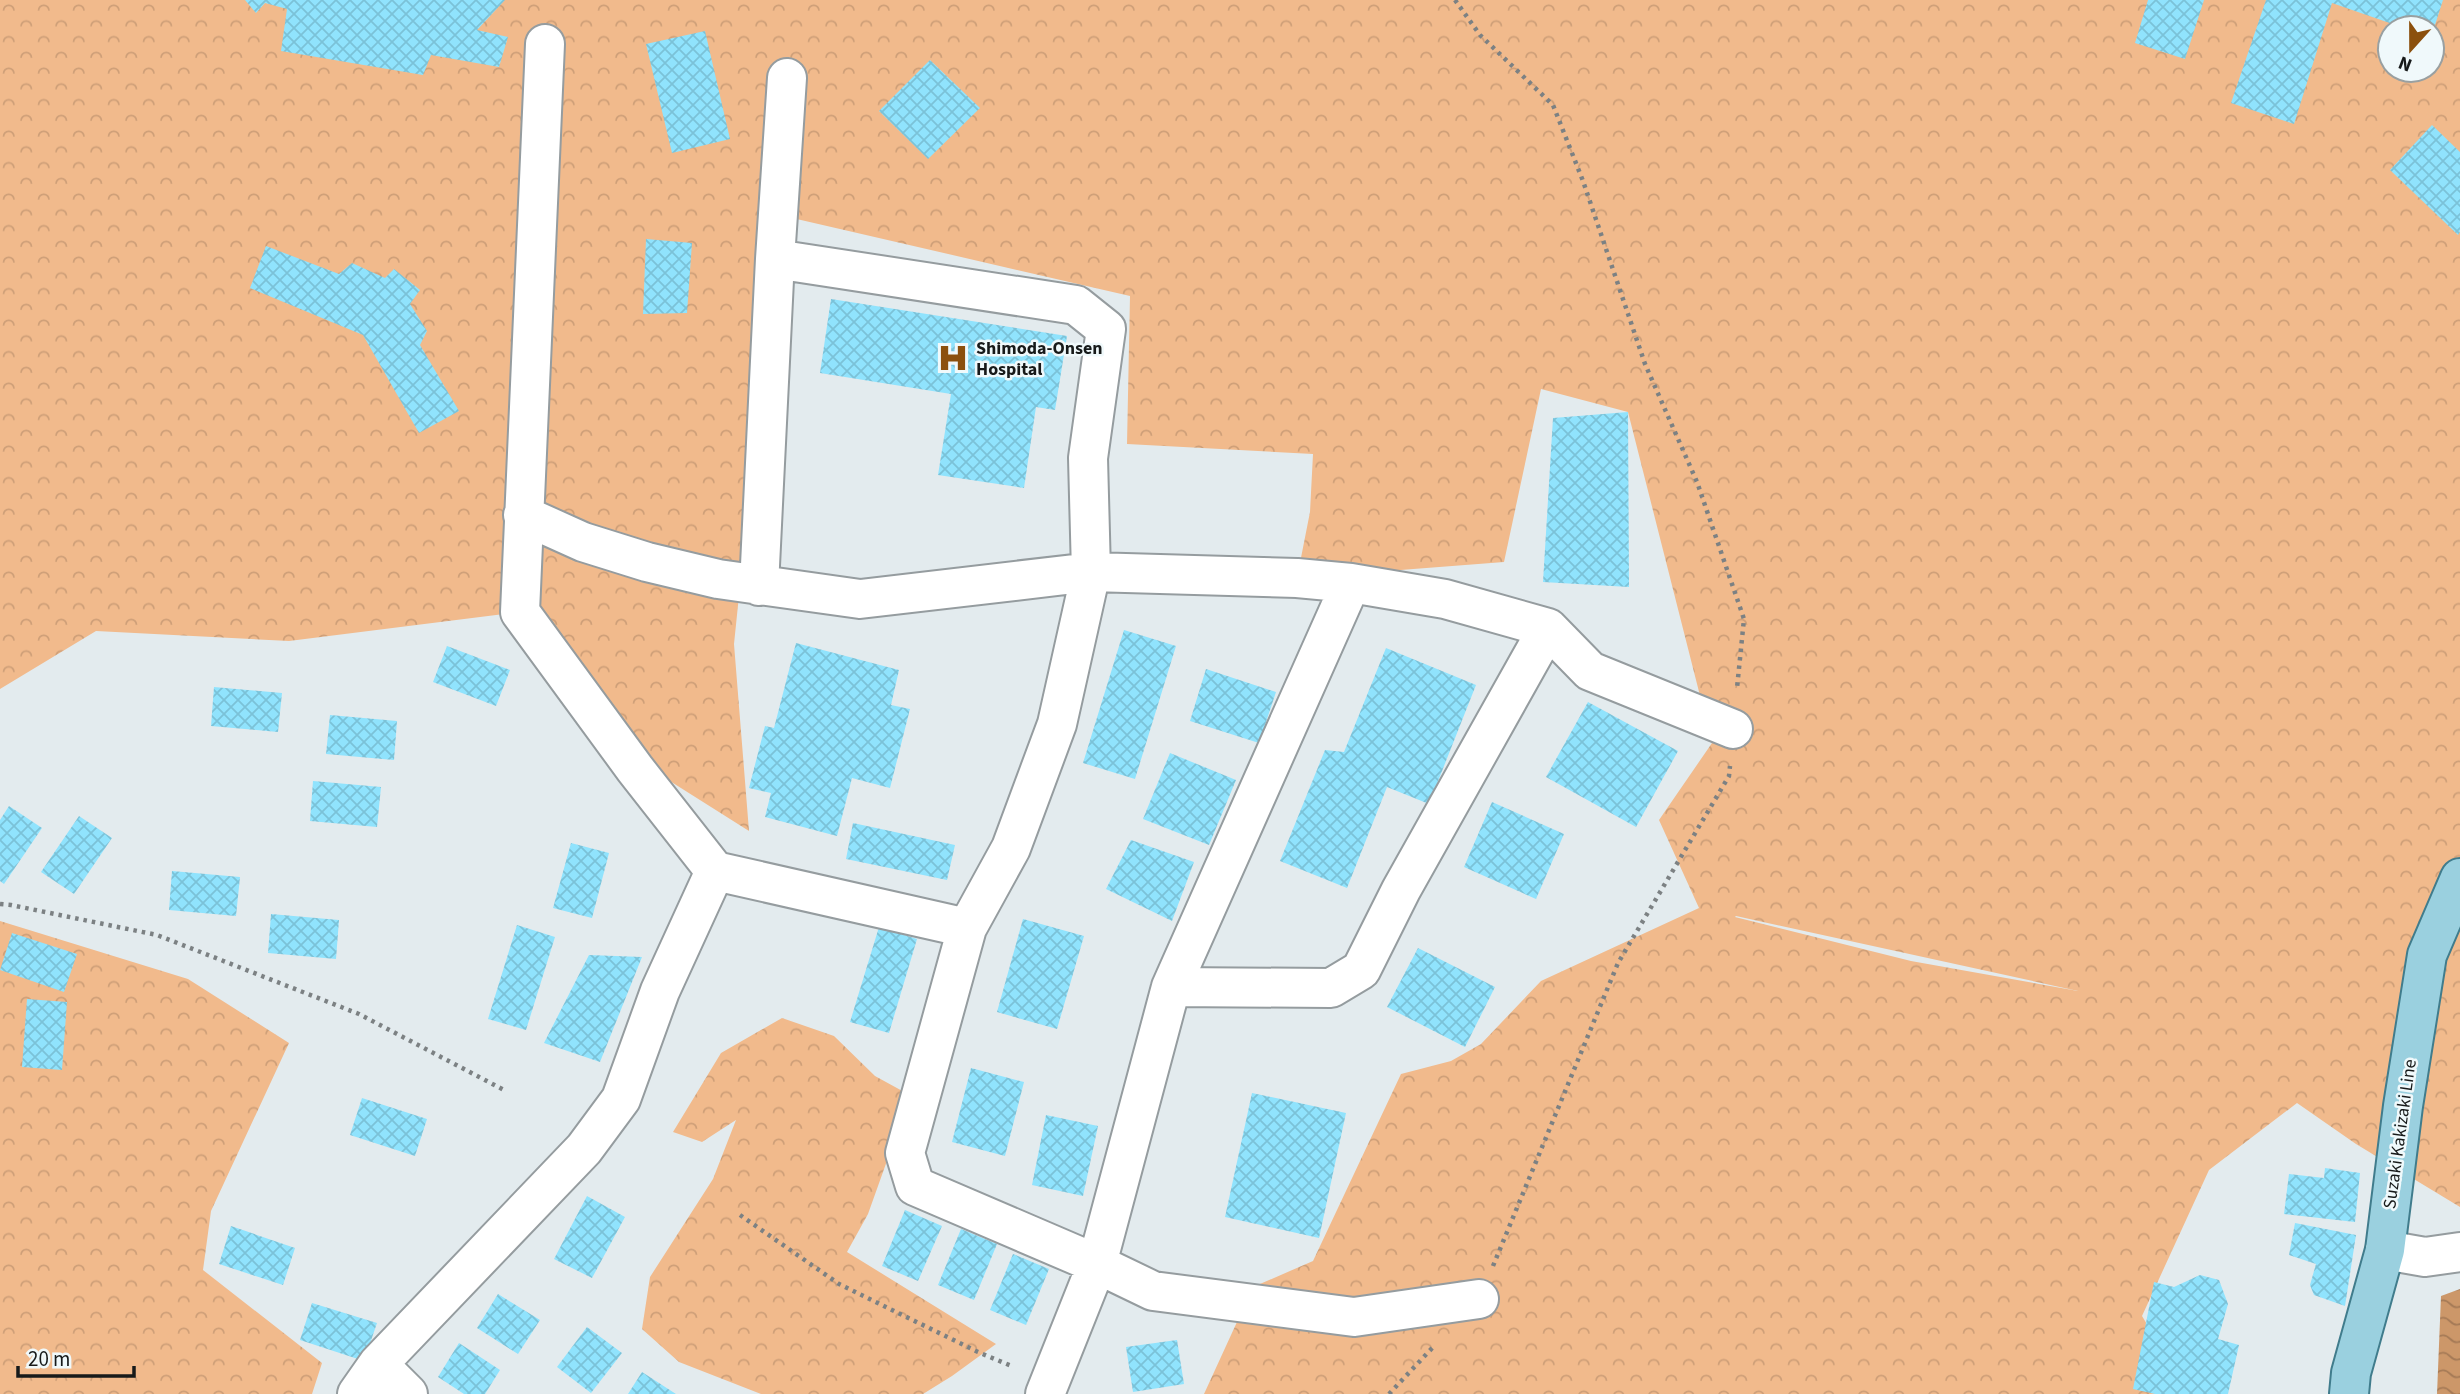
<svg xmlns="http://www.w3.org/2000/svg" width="2460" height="1394" font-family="'Source Sans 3',sans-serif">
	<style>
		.forest { fill: url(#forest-crowns); fill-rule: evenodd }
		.water { fill: url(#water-waves) }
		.building { fill: url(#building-cross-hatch) }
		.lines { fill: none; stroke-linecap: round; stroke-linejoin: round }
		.minor-casing { stroke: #959c9f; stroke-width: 42 }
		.major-casing { stroke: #407c8c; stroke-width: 42 }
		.path { stroke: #7c8183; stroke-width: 4.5; stroke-dasharray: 3.5 5; stroke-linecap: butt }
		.minor { stroke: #fff; stroke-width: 38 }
		.major { stroke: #9ad0df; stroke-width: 38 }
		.labels { text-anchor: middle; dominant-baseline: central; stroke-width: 5; stroke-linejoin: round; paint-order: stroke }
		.poi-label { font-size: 18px; font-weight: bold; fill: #171a1a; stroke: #f0f9fb; text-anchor: start }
		.street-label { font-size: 18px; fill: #171a1a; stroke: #f0f9fb }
	</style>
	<defs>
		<pattern id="forest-crowns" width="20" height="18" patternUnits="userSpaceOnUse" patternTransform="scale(1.75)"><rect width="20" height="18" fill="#f1ba8c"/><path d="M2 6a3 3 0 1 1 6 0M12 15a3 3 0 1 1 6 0" fill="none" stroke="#ce9f78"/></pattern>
		<pattern id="water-waves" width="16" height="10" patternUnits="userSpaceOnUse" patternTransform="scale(1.75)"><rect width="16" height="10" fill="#cc9769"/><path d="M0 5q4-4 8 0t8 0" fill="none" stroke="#a57a56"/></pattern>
		<pattern id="building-cross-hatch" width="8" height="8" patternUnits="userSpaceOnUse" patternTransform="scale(1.75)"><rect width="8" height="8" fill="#90e3fd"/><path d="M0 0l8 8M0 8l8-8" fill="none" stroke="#7bc2d8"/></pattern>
	</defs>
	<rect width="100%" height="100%" fill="#e3ebee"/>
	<path class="forest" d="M0,0H2460V1207L2356,1144L2297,1103L2209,1170L2142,1316L2189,1394H1204L1253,1287L1313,1261L1401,1074L1451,1061L1481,1044L1541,981L1699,908L1659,820L1712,743L1628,412L1541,389L1504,562L1297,578L1310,512L1313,454L1127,444L1130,296L788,217L778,218L734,644L749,831L654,771L520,612L289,641L96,631L0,689ZM2390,28H2432V70H2390ZM1735,917L1736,916L2078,991L1911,961Z
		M0,921L188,979L289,1043L211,1211L203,1270L322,1363L312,1394H0Z
		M782,1018L834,1036L875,1076L906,1093L888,1158L868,1214L847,1252L996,1344L952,1376L923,1394H761L679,1362L642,1329L650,1277L713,1179L736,1120L702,1142L673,1132L721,1053Z"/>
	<path class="water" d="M2460,1289V1394H2437L2441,1296Z"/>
	<path class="building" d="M245,0H505L477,30L508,37L499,67L431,55L423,75L281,51L287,9L265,3L256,13Z
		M2148,0H2204L2185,59L2135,43Z
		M2266,0H2443L2434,28H2404L2332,3L2294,124L2231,103Z
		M705,31L730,139L672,153L646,44Z
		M930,60L980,108L928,159L879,111Z
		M2432,125L2460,152V232L2458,235L2390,170Z
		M646,239L692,243L687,313L643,314Z
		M266,246L339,274L352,263L385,278L394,269L420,290L410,304L427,331L420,345L459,411L419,433L363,335L250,288Z
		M831,299L1067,336L1055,410L1036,407L1024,488L938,475L951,394L820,373Z
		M1628,412L1629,587L1543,582L1553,418Z
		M1124,630L1176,646L1135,779L1083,763Z
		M796,643L899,670L891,705L910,709L890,788L852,778L837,836L765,817L771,793L749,788L765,726L774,728Z
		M447,646L510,670L496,706L433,682Z
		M1386,648L1476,685L1429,804L1387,787L1347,888L1280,861L1325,750L1344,752Z
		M1206,669L1276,692L1259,743L1190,721Z
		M214,687L282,693L278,732L211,726Z
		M1588,702L1678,751L1636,827L1546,777Z
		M330,715L397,721L394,760L326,754Z
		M1170,753L1236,780L1209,845L1143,819Z
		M313,781L381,787L377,827L310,821Z
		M1492,802L1564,834L1536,899L1464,867Z
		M9,806L42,828L4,884L0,881V820Z
		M79,816L112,838L74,894L41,872Z
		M853,823L955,845L947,880L846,859Z
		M1131,840L1194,862L1172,921L1106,889Z
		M571,843L609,853L592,918L553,908Z
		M172,871L240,877L236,916L169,910Z
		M271,914L339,920L336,959L268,953Z
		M1023,919L1084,936L1057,1029L997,1012Z
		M517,925L555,937L526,1030L488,1019Z
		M879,927L917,939L889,1033L850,1022Z
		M12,933L77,954L64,992L0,970Z
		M1418,948L1495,987L1465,1047L1387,1007Z
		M589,955L642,957L600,1062L544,1043Z
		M27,999L67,1002L62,1070L22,1067Z
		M971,1068L1024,1082L1005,1156L952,1142Z
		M1252,1093L1346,1113L1319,1238L1225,1217Z
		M362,1098L427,1119L415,1156L350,1135Z
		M1046,1115L1098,1126L1083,1196L1032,1185Z
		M2325,1168L2360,1173L2355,1222L2284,1214L2289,1174L2324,1178Z
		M587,1196L625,1217L592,1278L554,1259Z
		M905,1210L942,1226L918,1281L882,1266Z
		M2295,1223L2356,1235L2345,1306L2314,1295L2310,1285L2316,1264L2289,1255Z
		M231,1226L295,1248L283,1285L219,1264Z
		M961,1229L997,1244L974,1300L938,1285Z
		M1013,1254L1049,1269L1026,1325L990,1310Z
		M2200,1275L2219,1280L2228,1304L2218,1339L2239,1345L2228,1394H2155L2133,1389L2154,1282L2174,1287Z
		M498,1294L540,1320L518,1354L477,1328Z
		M312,1303L377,1323L364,1361L300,1340Z
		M587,1327L622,1353L591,1393L557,1367Z
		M1177,1340L1184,1384L1133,1392L1126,1347Z
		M459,1343L500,1370L485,1394H464L438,1377Z
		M642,1372L676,1394H628Z"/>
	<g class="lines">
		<g class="minor-casing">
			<path id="minor" d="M545,44L520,612L635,769L715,871L967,928
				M775,259L1076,305L1106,329L1088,458L1091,572L1057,724L1011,848L967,928L905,1153L915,1186L1097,1264L1153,1291L1354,1317L1479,1299
				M523,515L583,542L647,562L718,579L860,599L1091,572L1297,578L1351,583L1445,599L1548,628L1590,671L1733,729
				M759,586L775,259L787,78
				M1171,987L1331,988L1361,970L1401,890L1548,628
				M2385,1250L2425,1257L2460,1252
				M378,1364L408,1394
				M357,1394L378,1364L584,1149L621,1099L660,991L715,871
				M1045,1394L1097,1264L1171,987L1351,583"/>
		</g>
		<g class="major-casing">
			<path id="major" d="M2349,1394L2351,1373L2385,1250L2403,1106L2427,955L2460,878"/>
		</g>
		<path class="path" d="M1455,0L1480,35L1553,105L1583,181L1645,364L1697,482L1744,619L1737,688
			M0,904L11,905L157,935L359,1014L504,1090
			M740,1215L839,1284L978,1352L1014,1367
			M1493,1266L1618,963L1729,776L1730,766
			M1389,1394L1435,1345"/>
		<use href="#minor" class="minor"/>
		<use href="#major" class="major"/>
	</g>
	<defs>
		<g id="hospital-bare" transform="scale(2.415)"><path d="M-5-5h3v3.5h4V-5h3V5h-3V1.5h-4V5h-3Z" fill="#8b500d" stroke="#f0f9fb" stroke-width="2.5" paint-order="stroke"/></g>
	</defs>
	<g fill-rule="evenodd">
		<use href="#hospital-bare" x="953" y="358"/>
	</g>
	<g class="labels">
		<g class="poi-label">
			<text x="976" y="348">Shimoda-Onsen<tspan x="976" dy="21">Hospital</tspan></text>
		</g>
		<g class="street-label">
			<text transform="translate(2400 1134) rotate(-82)">Suzaki Kakizaki Line</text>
		</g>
	</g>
	<g transform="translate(2411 49) rotate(201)"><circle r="33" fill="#f0f9fb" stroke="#99a0a1" stroke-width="2"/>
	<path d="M0-5L12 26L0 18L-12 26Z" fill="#8b500d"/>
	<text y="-10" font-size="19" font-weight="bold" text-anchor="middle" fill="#171a1a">N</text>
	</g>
	<path d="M18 1366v10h116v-10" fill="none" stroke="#171a1a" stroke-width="3.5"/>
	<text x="28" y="1366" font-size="21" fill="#171a1a" stroke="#f0f9fb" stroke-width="5" paint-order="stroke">20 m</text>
</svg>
